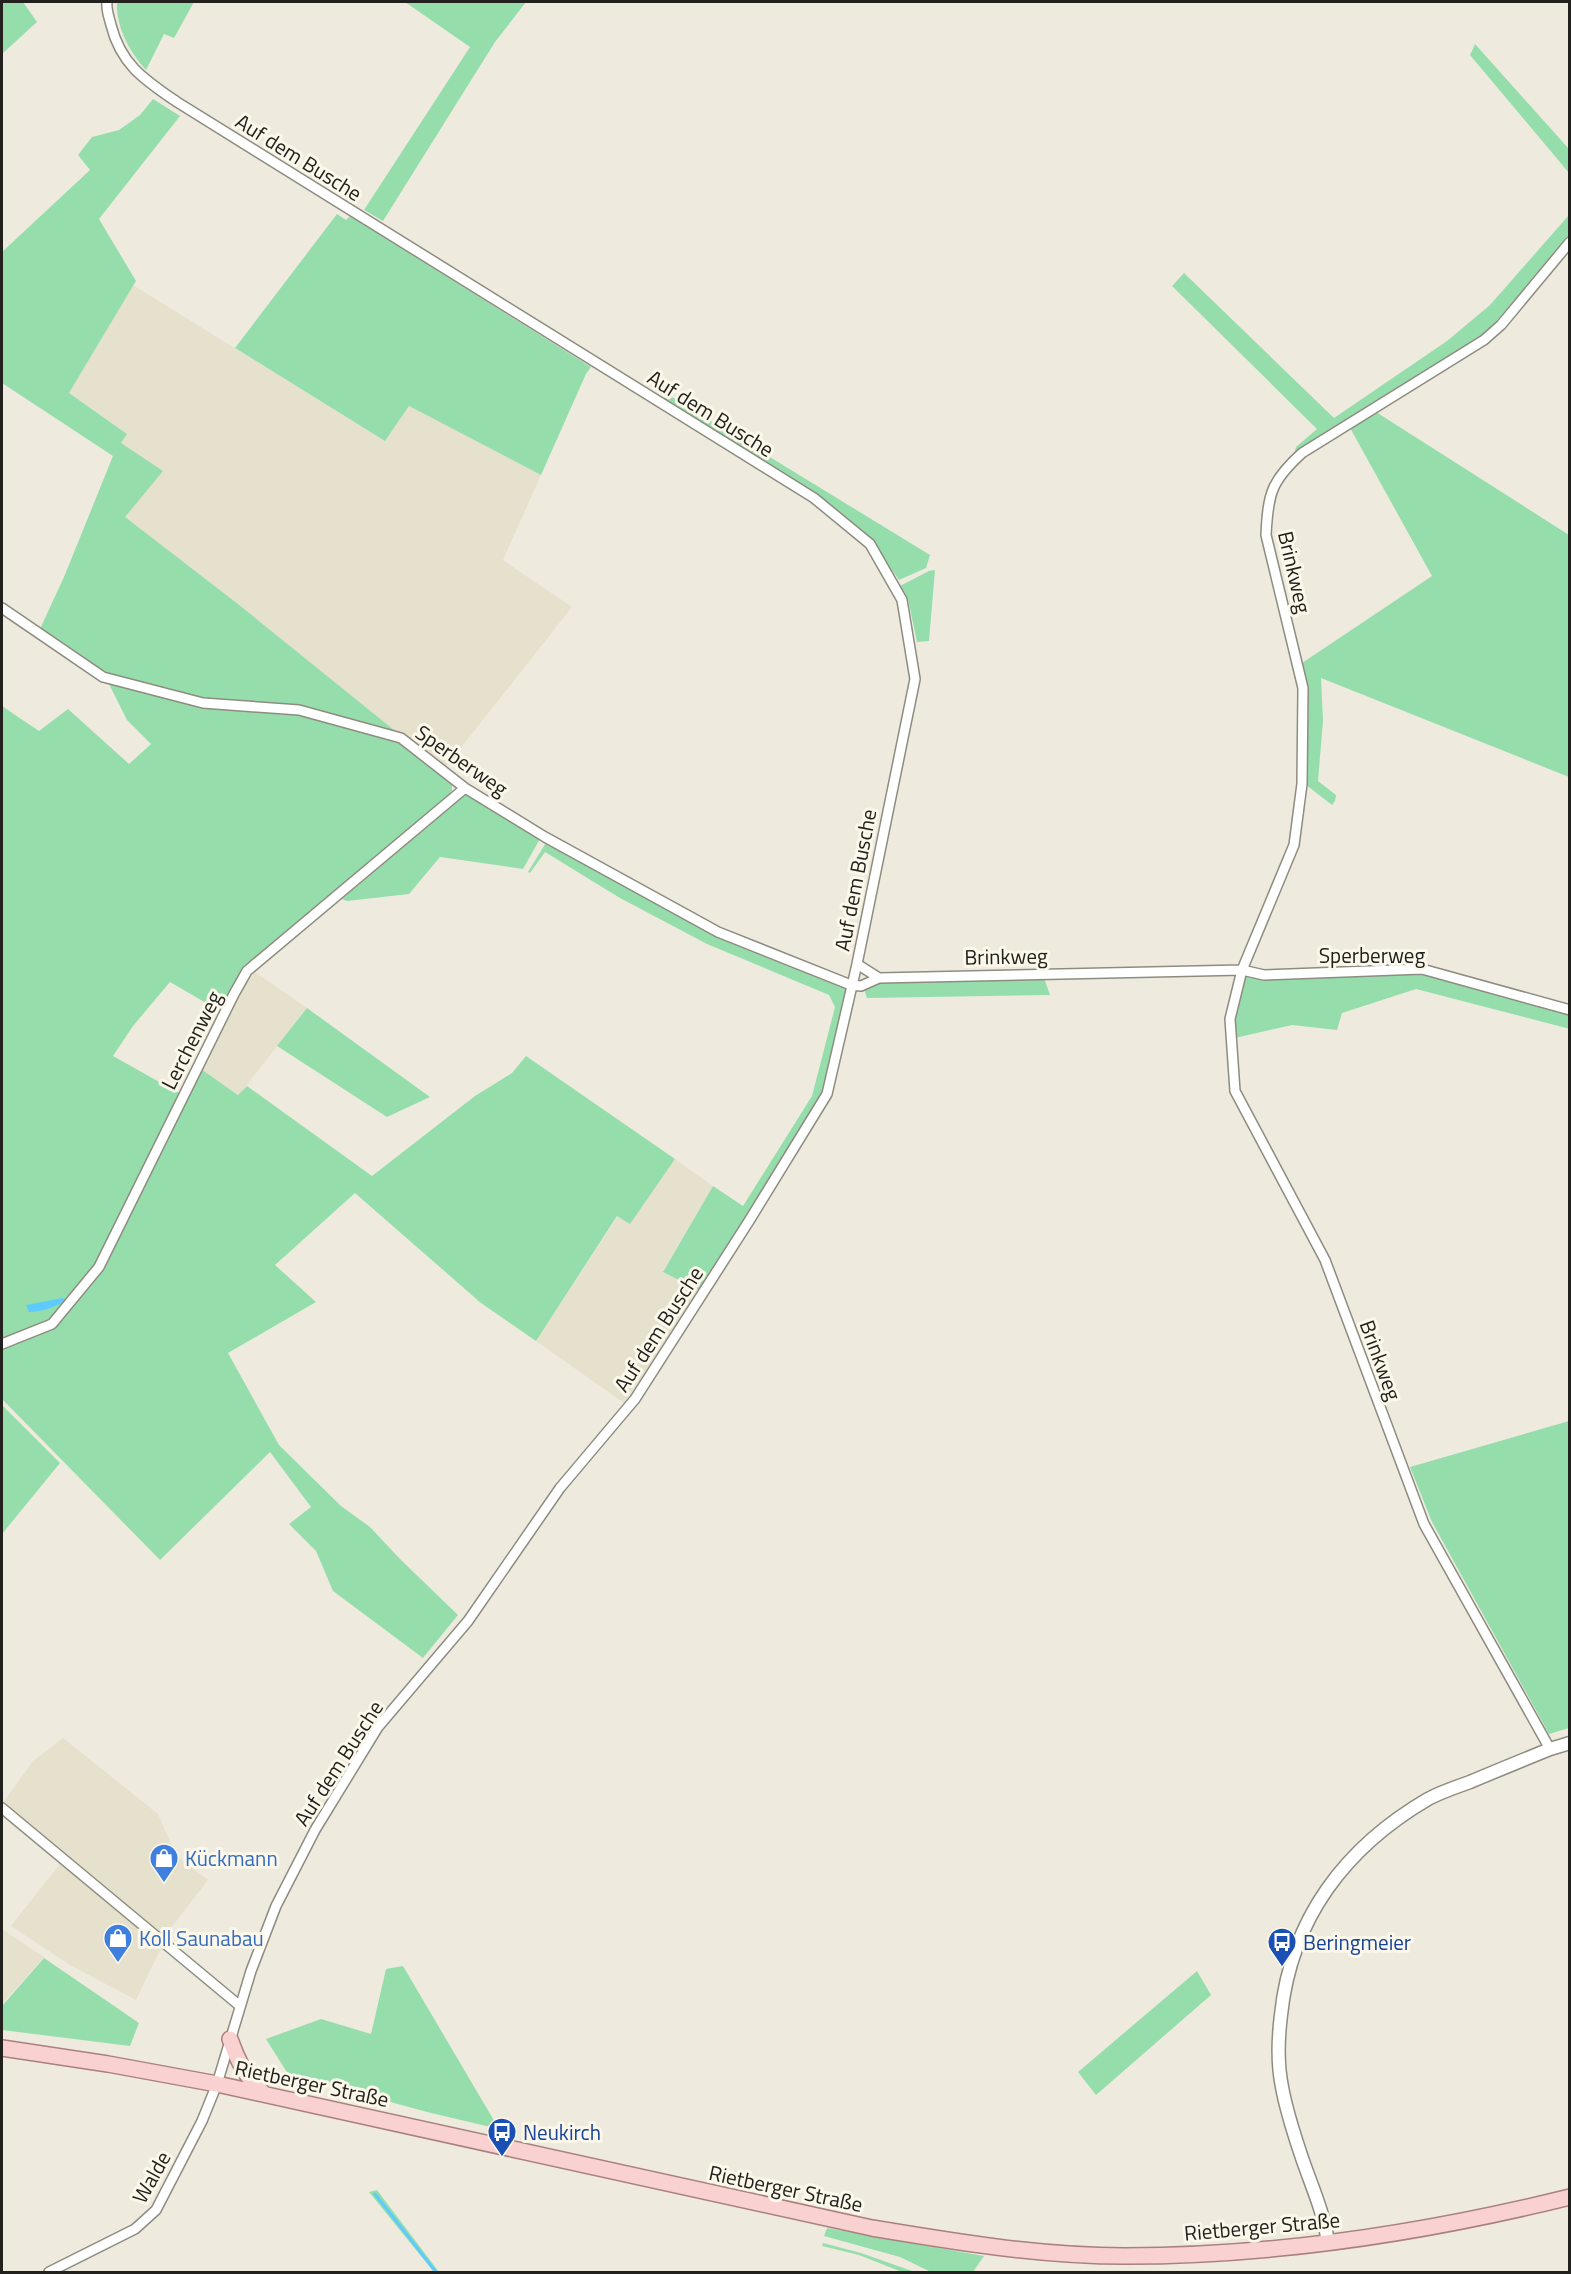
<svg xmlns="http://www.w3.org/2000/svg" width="1571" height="2274" font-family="'Titillium Web',sans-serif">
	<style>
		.built { fill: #e6e1cd }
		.green { fill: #95deac }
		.water { fill: #5fcbfd }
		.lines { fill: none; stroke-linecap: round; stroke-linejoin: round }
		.stream { stroke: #5fcbfd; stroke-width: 3 }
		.minor-casing { stroke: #8e8c80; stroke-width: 12 }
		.tertiary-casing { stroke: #8e8c80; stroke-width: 15 }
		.primary-casing { stroke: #aa807d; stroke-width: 18 }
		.minor { stroke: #fff; stroke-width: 9 }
		.tertiary { stroke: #fff; stroke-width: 12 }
		.primary { stroke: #f8d1d0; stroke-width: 15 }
		.labels { text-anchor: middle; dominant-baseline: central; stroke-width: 6; stroke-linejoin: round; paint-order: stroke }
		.street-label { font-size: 21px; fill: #22211d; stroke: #fbf8eb }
		.shop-label { font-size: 21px; fill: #366cbe; stroke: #fbf8eb; text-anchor: start }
		.transit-label { font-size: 21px; fill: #164399; stroke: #fbf8eb; text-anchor: start }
	</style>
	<rect width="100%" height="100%" fill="#eeebde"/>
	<path class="built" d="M133,285L385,441L409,406L541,475L503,560L572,607L445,768L399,734L238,604L124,517L120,442L127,434L69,393Z
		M255,972L307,1008L239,1095L201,1069L237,996Z
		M675,1159L713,1186L663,1271L701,1291L624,1403L536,1341L618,1216L630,1223Z
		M63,1738L158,1814L176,1855L208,1880L171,1928L136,2000L70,1965L11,1926L66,1856L2,1804L33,1761Z
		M2,1929L44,1957L2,2004Z"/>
	<path class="green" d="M2,2H23L37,22L2,54Z
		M117,2H194L174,38L164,34L146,70C129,51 116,27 117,2Z
		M405,2H526L495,42L383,221L364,210L470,47Z
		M1475,44L1569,149V173L1470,55Z
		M153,99L180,116L99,219L136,281L69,393L127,434L121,443L163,471L125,517L238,604L399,734L398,739L452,785V793L335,894L245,966L218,1010L170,982L133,1026L113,1056L179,1093L145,1167L154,1166L201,1069L238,1095L247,1086L372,1176L475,1096L512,1073L526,1056L675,1159L630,1224L617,1216L536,1341L481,1303L355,1193L275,1265L316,1302L228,1353L279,1445L341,1506L370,1527L400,1559L458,1615L423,1658L333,1591L316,1551L289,1524L311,1507L270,1452L160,1560L2,1399V706L39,731L68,709L129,764L151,744L127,720L103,672L39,631L64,577L113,456L2,383V252L90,170L78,155L92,137L119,130L140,115Z
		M337,214L346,220L350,216L591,367L586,374L541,475L409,406L385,441L235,348Z
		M1569,215V235L1489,330L1302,453L1294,454L1296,447L1317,429L1172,286L1184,273L1334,418L1447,341L1490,305Z
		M667,394L930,555L926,568L899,580L872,542L818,495L664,399Z
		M1376,412L1569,535V777L1321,678L1323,721L1318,781L1336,795L1335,801L1332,805L1305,784L1308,705L1302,663L1432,576L1349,426Z
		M935,570L929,641L917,642L908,599L900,586L929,571Z
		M467,793L541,837L523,869L440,857L409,894L347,901L342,899Z
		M547,841L623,885L846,987L822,1095L701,1291L663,1272L713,1186L743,1206L812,1096L835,1007L829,995L707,944L620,898L545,852L530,873L528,872Z
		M1423,972L1569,1014L1570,1029L1416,989L1342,1013L1337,1030L1292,1025L1235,1038L1234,1019L1245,977L1264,979Z
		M1044,978L1050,995L867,998L864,989L879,983Z
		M307,1008L430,1097L387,1117L277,1046Z
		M2,1405L60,1463L2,1534Z
		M1569,1421V1728L1549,1734L1432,1522L1410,1467Z
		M44,1958L139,2023L130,2046L2,2030V2006Z
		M403,1966L499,2129L427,2112L288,2074L266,2039L321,2019L371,2034L386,1969Z
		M1197,1971L1211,1995L1096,2095L1078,2072Z
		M377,2190L439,2272H434L369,2192Z
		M827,2228L984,2256L973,2272H931L900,2257L824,2236Z
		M823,2243L861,2253L915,2272H902L859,2255L822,2246Z"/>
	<path class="water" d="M62,1298L67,1300C56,1307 42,1312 29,1312L26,1305Z"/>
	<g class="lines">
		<path class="stream" d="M375,2194L436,2272"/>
		<g class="minor-casing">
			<path id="minor" d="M2,608L103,677L203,703L299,710L401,738L465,788L545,837L718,932L851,985L861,986L879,978L1242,970L1264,975L1422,969L1570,1010
				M857,964L879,978
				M2,1344L52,1324L99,1267L234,994L247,971L465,788
				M1550,1749L1424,1524L1325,1260L1235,1091L1230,1019L1242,970L1294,845L1302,784L1303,688L1266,535C1268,494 1271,481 1302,453L1484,340L1501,325L1570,242
				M2,1808L240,2006
				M49,2272L135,2229L156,2210L202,2121L217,2084L251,1971L276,1906L315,1830L378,1727L468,1621L560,1488L635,1399L749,1221L827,1094L857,964L915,679L902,600L870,544L814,498L177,102C145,80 121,65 111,25C109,17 106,10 107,2"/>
		</g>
		<g class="tertiary-casing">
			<path id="tertiary" d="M1328,2243C1324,2211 1310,2183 1300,2152C1293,2131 1286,2109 1282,2087C1277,2063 1278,2039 1281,2015C1291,1918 1346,1847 1428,1799C1441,1792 1456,1787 1470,1782C1496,1771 1523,1760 1550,1749L1570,1743"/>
		</g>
		<g class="primary-casing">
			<path id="primary" d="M230,2039C239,2064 245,2075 264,2094
				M2,2048L108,2064L217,2084L872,2228C956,2242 1040,2256 1125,2256C1275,2256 1424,2233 1570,2197"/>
		</g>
		<use href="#minor" class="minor"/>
		<use href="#tertiary" class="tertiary"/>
		<use href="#primary" class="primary"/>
	</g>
	<defs>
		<g id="shop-pin" transform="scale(1.5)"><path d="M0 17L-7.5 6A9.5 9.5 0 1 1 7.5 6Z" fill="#3f7fe0" stroke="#fbf8eb"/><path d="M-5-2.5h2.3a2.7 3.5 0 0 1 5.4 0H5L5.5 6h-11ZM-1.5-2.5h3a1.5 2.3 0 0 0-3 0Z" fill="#fff"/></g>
		<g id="bus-pin" transform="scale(1.5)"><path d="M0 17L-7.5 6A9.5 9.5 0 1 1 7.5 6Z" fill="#1a4fb4" stroke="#fbf8eb"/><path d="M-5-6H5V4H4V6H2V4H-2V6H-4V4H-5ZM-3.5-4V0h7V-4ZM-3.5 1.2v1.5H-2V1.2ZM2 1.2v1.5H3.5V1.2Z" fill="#fff"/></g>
	</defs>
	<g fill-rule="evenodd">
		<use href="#shop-pin" x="164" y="1858"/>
		<use href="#shop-pin" x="118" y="1938"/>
		<use href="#bus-pin" x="1282" y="1942"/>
		<use href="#bus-pin" x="502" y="2132"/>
	</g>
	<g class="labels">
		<g class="street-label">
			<text transform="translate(299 157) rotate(32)">Auf dem Busche</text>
			<text transform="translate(711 413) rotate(32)">Auf dem Busche</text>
			<text transform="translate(1295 572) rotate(77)">Brinkweg</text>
			<text transform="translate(462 760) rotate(35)">Sperberweg</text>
			<text transform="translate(855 880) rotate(-79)">Auf dem Busche</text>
			<text x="1372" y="955">Sperberweg</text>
			<text transform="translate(1006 956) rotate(-1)">Brinkweg</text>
			<text transform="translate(191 1040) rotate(-63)">Lerchenweg</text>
			<text transform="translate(658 1329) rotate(-57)">Auf dem Busche</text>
			<text transform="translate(1381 1360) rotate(70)">Brinkweg</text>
			<text transform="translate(338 1763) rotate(-57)">Auf dem Busche</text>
			<text transform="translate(312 2083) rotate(12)">Rietberger Straße</text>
			<text transform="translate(151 2177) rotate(-61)">Walde</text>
			<text transform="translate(786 2188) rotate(12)">Rietberger Straße</text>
			<text transform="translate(1262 2226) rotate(-5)">Rietberger Straße</text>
		</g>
		<g class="shop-label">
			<text x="185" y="1858">Kückmann</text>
			<text x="139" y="1938">Koll Saunabau</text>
		</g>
		<g class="transit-label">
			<text x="1303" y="1942">Beringmeier</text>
			<text x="523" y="2132">Neukirch</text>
		</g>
	</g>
	<rect width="1571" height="2274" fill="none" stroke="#22211d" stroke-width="6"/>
</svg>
